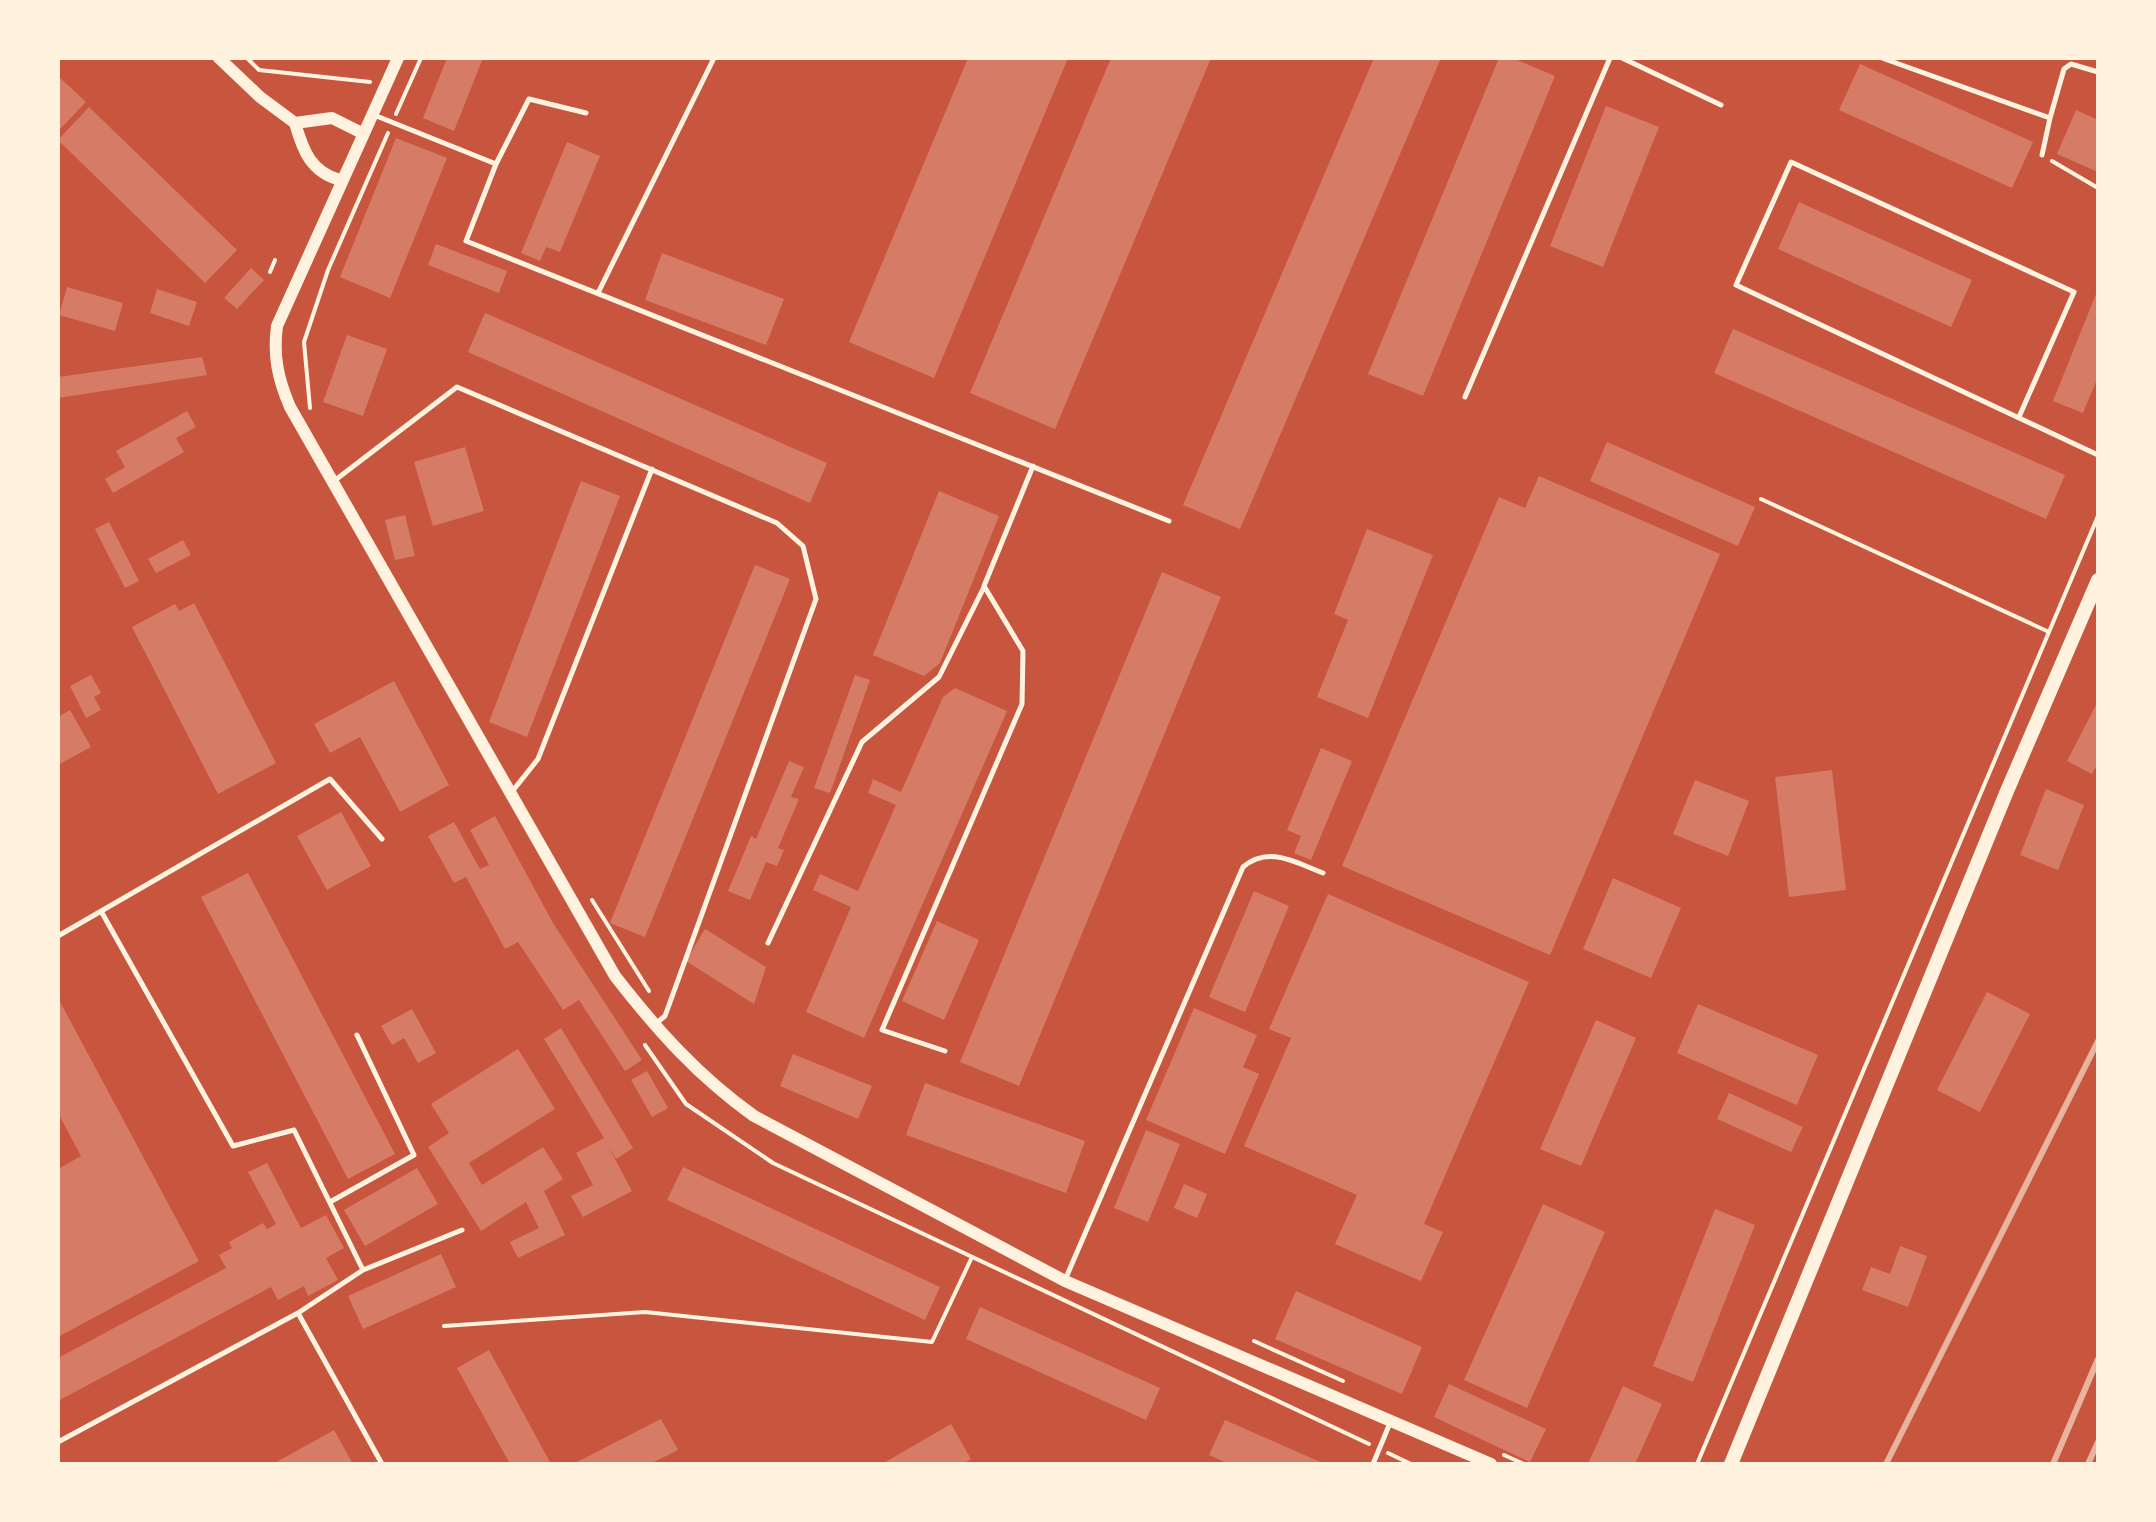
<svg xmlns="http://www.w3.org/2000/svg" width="2156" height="1522" font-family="Helvetica,sans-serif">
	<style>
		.building { fill: #d67c66 }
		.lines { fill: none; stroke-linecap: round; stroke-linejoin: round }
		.path { stroke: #fff3e0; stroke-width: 4 }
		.service { stroke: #fff3e0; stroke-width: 5 }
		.tertiary { stroke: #fff3e0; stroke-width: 12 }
		.secondary { stroke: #fff3e0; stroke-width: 14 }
		.rail { stroke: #e9b49f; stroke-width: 6 }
	</style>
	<rect width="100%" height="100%" fill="#c8553d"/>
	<path class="building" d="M447,58H483L454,131L423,118Z
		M968,58H1068L934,378L849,342Z
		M1111,58H1211L1055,429L970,393Z
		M1374,58H1441L1240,529L1183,505Z
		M1499,58H1512L1555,76L1423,396L1368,374Z
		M1860,64L2033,142L2012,188L1839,110Z
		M58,76L86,102L58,131Z
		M1606,106L1659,127L1603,267L1550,246Z
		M89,107L237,250L205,283L58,140Z
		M2076,110L2098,120V172L2057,154Z
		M396,138L447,158L390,298L340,277Z
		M567,142L600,156L560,252L546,247L540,261L521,253Z
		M1799,202L1972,280L1951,327L1778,249Z
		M436,244L507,271L499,293L428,265Z
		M662,253L784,299L766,345L645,300Z
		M251,268L264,280L237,309L224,298Z
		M67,287L123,303L115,331L59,315Z
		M157,289L197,302L189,326L150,313Z
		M2098,289V377L2083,413L2053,401Z
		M485,313L827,463L810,503L468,352Z
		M1733,329L2065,475L2046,519L1714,373Z
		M347,335L387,349L363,416L323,402Z
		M202,357L207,375L58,398V377Z
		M187,411L196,427L176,438L184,452L113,493L105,479L125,467L116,451Z
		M1607,442L1755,507L1738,546L1590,481Z
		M465,447L484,511L433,526L414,462Z
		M1539,476L1720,554L1550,955L1342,866L1499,497L1525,508Z
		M581,481L620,496L527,737L489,722Z
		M939,491L999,516L940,663L924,676L873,655Z
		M405,515L415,556L395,560L385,520Z
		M109,522L139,581L125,588L95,529Z
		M1367,529L1433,555L1368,718L1317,697L1348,620L1334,614Z
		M183,540L191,555L156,573L148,559Z
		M755,565L790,579L645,937L610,923Z
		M1162,572L1221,597L1019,1086L960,1062Z
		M194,603L276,763L218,794L132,627L175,604L179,611Z
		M91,675L101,693L94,697L101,710L86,718L70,686Z
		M855,675L870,680L830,793L814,788Z
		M394,681L449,785L400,812L360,737L330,753L314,724Z
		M955,688L1007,711L864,1038L806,1012L851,907L813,890L820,874L858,891L896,805L868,793L873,779L901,792L943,697Z
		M2098,701V763L2092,774L2067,761Z
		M70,710L91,747L58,765V717Z
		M1321,748L1352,761L1311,860L1294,853L1301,836L1287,830Z
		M789,761L804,767L791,797L799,799L778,848L784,850L777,866L766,862L750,900L728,891L751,836L756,839Z
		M1832,770L1846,890L1789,897L1775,777Z
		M1695,780L1749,801L1728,856L1673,834Z
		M2046,789L2084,805L2058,870L2020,855Z
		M341,812L371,866L327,890L297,836Z
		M495,816L553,923L642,1060L625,1071L579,1000L563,1010L518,942L505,949L466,877L454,883L428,836L454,822L480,869L489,865L470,830Z
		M248,873L395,1154L348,1179L201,897Z
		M1613,878L1681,908L1651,978L1583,949Z
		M1254,891L1289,906L1245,1012L1209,997Z
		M1328,894L1529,982L1424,1224L1443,1232L1421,1281L1335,1244L1357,1195L1244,1146L1291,1038L1269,1029Z
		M937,921L979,940L944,1020L902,1001Z
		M705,929L766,967L754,1004L686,961Z
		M1987,992L2030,1014L1980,1112L1937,1090Z
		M58,998L199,1261L58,1337V1169L81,1156L58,1113Z
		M1698,1004L1818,1055L1797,1105L1677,1053Z
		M1194,1008L1257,1035L1243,1067L1259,1074L1225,1154L1146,1120Z
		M412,1009L436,1053L418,1063L404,1038L392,1045L381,1026Z
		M1596,1020L1636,1038L1581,1166L1540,1149Z
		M561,1028L633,1148L616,1159L608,1146L632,1191L583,1217L571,1196L593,1185L576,1153L604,1138L544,1039Z
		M518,1049L555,1109L469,1163L482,1185L543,1147L563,1179L544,1191L565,1235L518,1258L510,1242L539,1228L526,1202L481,1231L428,1147L449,1133L431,1104Z
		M793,1054L872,1086L858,1119L780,1086Z
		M647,1071L668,1108L652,1117L631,1080Z
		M925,1083L1085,1141L1066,1193L906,1135Z
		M1729,1093L1803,1127L1791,1152L1717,1119Z
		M1146,1130L1180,1144L1148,1222L1114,1208Z
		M267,1163L301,1228L326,1215L344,1248L326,1258L338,1280L308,1296L304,1286L278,1300L271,1287L58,1401V1358L226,1268L219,1255L232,1248L229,1242L263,1223L267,1229L276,1224L248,1172Z
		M683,1167L940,1287L925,1320L667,1200Z
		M417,1168L438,1204L365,1246L344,1210Z
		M1184,1184L1207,1194L1197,1218L1174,1208Z
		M1543,1204L1605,1232L1527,1408L1464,1380Z
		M1715,1209L1755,1225L1693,1382L1653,1366Z
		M1900,1246L1927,1256L1908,1307L1862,1290L1871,1267L1890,1274Z
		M441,1254L456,1287L363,1329L348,1296Z
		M1296,1291L1422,1347L1402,1394L1275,1339Z
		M980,1307L1160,1388L1146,1420L966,1339Z
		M489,1350L551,1464H510L457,1368Z
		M1449,1384L1546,1429L1530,1462L1434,1417Z
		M1623,1386L1662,1404L1635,1464H1588Z
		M661,1419L678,1450L650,1464H573Z
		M1225,1420L1325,1464H1229L1209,1455Z
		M951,1424L971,1459L962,1464H882Z
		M334,1430L353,1464H273Z"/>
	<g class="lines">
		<path class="path" d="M247,58L259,70L370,82
			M396,114L421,58
			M2052,161L2098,188
			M270,272L275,260
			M310,408L304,342L328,270L388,133
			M1761,499L2049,632
			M592,900L649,991
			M645,1045L686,1104L773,1163L1369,1444
			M444,1326L645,1312L932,1342L972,1257
			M1254,1341L1343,1381
			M1388,1453L1411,1464
			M1504,1455L1524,1464
			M1697,1464L2098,516"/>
		<path class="service" d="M1622,58L1721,105
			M1882,58L2050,118L2042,155
			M374,115L496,164L529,99L586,113
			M2050,118L2064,69L2071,64L2098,72
			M496,164L466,241L1169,521
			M598,293L714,58
			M1465,397L1610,58
			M2019,417L2074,292L1791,162L1736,285L2098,455
			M334,481L457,387L777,523L803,546L816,599L665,1016L654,1025
			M511,793L538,759L652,469
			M101,911L233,1146L294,1130L363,1270
			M58,936L330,779L382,839
			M768,943L862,742L939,677L984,587
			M945,1051L882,1030L1022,704L1023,651L984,586L1033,466
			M330,1202L414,1155L357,1035
			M1065,1280L1243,867C1269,845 1296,863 1323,873
			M298,1313L363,1270L462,1230
			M58,1442L298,1313L382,1464
			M1373,1464L1390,1423"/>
		<path class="tertiary" d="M219,58L260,97L295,123
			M398,58L277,326C273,356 278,379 290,407L615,976C657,1030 698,1076 754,1116L1065,1281L1491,1464
			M295,123C303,151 311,172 340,180
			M295,123L332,118L362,133"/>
		<path class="secondary" d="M1731,1464L2007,791L2098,580"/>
		<path class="rail" d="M1886,1464L2098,1041
			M2053,1464L2098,1359
			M2088,1464L2098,1442"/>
	</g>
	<rect width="2156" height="1522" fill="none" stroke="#fff3e0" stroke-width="120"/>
</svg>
